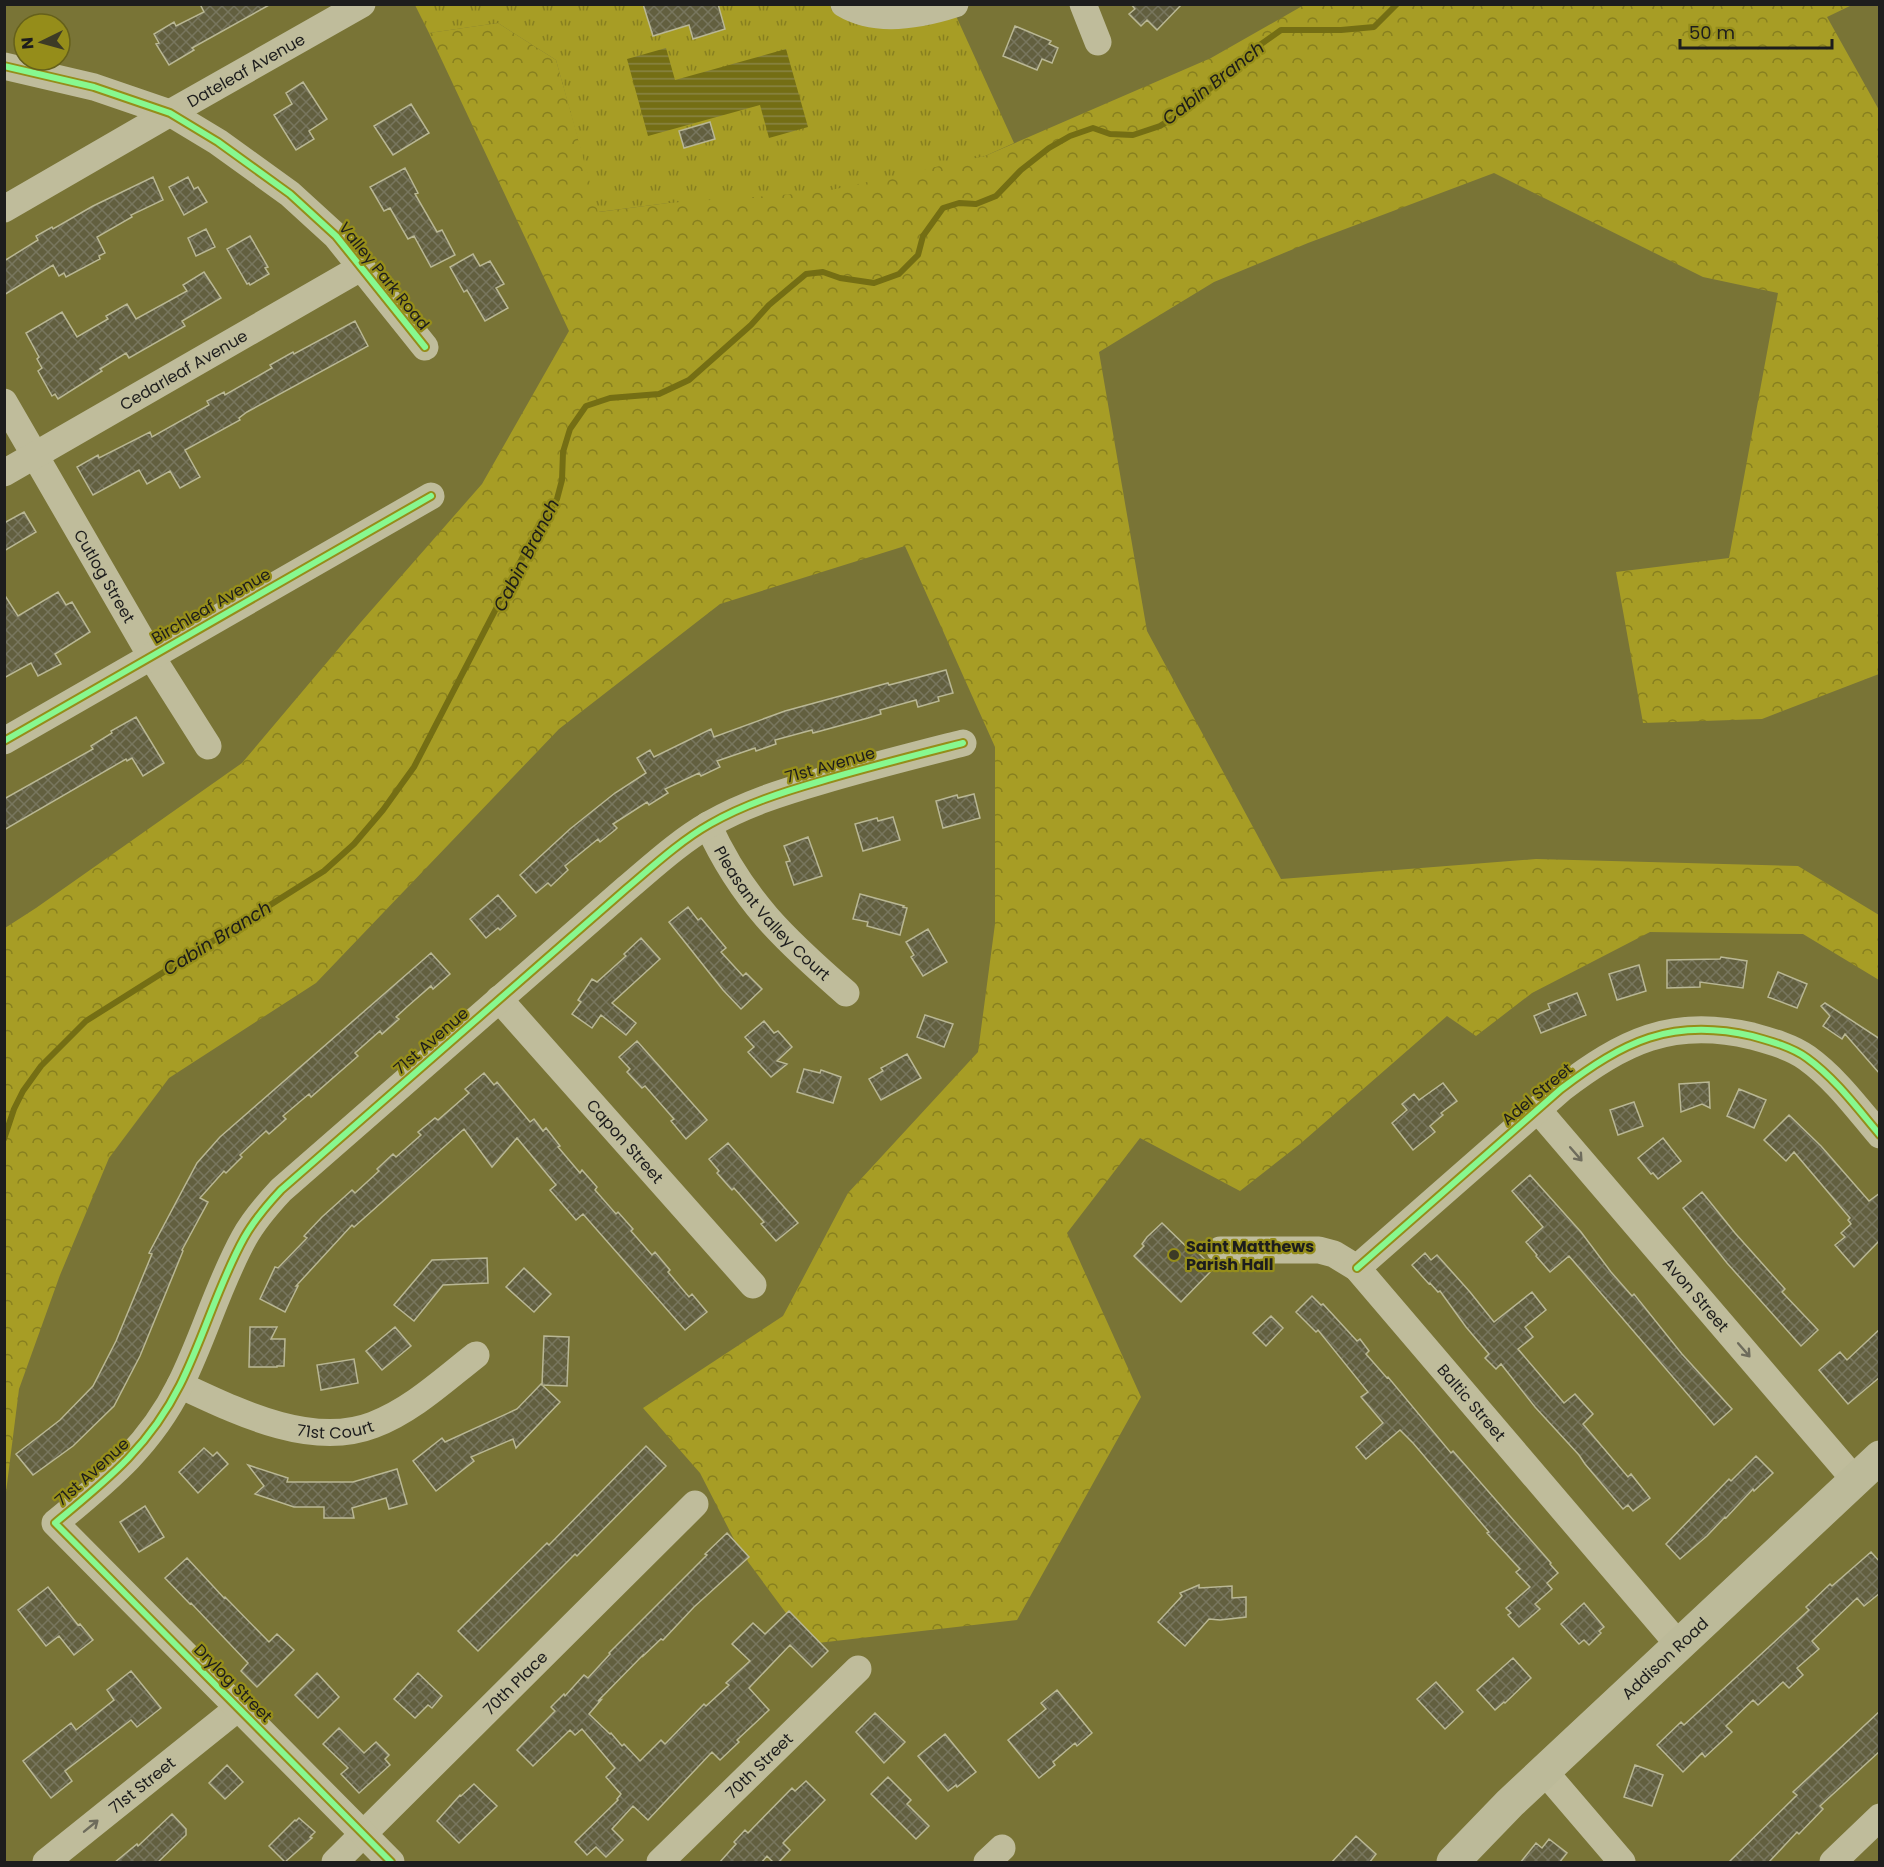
<svg xmlns="http://www.w3.org/2000/svg" width="1884" height="1867" font-family="Poppins,sans-serif">
	<style>
		.forest { fill: url(#forest-crowns) }
		.park { fill: url(#park-tufts) }
		.water { fill: url(#water-rules) }
		.lines { fill: none; stroke-linecap: round; stroke-linejoin: round }
		.stream { stroke: #746e14; stroke-width: 6 }
		.building { fill: url(#building-cross-hatch); stroke: #b9b794; stroke-width: 1.5 }
		.minor { stroke: #bfbc9b; stroke-width: 27 }
		.major { stroke: #bcba99; stroke-width: 33 }
		.cycleway-casing { stroke: #958d1a; stroke-width: 10 }
		.cycleway { stroke: #87f88f; stroke-width: 6 }
		.oneway { stroke: #6e6c5c }
		.poi-dot { fill: #3d3b26; stroke: #958d1a; stroke-width: 2 }
		.labels { text-anchor: middle; dominant-baseline: central; stroke-width: 4.5; stroke-linejoin: round; paint-order: stroke }
		.street-label { font-size: 16px; fill: #1d1d1d; stroke: #958d1a }
		.poi-label { font-size: 16px; font-weight: bold; fill: #1d1d1d; stroke: #958d1a; text-anchor: start }
		.water-label { font-size: 18px; font-style: italic; fill: #1c1c19; stroke: #958d1a }
	</style>
	<defs>
		<pattern id="forest-crowns" width="20" height="18" patternUnits="userSpaceOnUse" patternTransform="scale(1.5)"><rect width="20" height="18" fill="#a79d25"/><path d="M2 6a3 3 0 1 1 6 0M12 15a3 3 0 1 1 6 0" fill="none" stroke="#877f1f"/></pattern>
		<pattern id="park-tufts" width="24" height="20" patternUnits="userSpaceOnUse" patternTransform="scale(1.5)"><rect width="24" height="20" fill="#a79d25"/><path d="M3 7l-1-3M5 7V3M7 7l1-3M15 17l-1-3M17 17v-4M19 17l1-3" fill="none" stroke="#877f1f"/></pattern>
		<pattern id="water-rules" width="6" height="5" patternUnits="userSpaceOnUse" patternTransform="scale(1.5)"><rect width="6" height="5" fill="#746e14"/><path d="M0 2.5h6" fill="none" stroke="#898546"/></pattern>
		<pattern id="building-cross-hatch" width="8" height="8" patternUnits="userSpaceOnUse" patternTransform="scale(1.5)"><rect width="8" height="8" fill="#625f3f"/><path d="M0 0l8 8M0 8l8-8" fill="none" stroke="#78765e"/></pattern>
	</defs>
	<rect width="100%" height="100%" fill="#797436"/>
	<path class="forest" d="M1304,5H1852L1827,17L1879,110V674L1762,719L1643,723L1616,572L1729,558L1778,293L1703,277L1494,173L1308,243L1214,282L1099,352L1147,631L1281,879L1536,859L1798,866L1879,915V980L1803,934L1650,932L1532,993L1476,1036L1447,1016L1300,1144L1240,1191L1140,1138L1067,1233L1141,1397L1017,1620L809,1644L740,1551L700,1473L643,1408L783,1316L848,1193L978,1052L995,924V747L905,546L720,604L559,729L316,983L169,1078L109,1158L60,1275L19,1389L5,1500V928L36,908L242,763L361,622L482,484L569,331L429,33L498,23L556,60L599,212L668,203L985,156L1211,58Z"/>
	<path class="park" d="M415,5H951L1014,143L985,156L822,192L668,203L598,212L556,60L498,23L429,33Z"/>
	<path class="water" d="M666,48L675,80L786,49L808,127L769,138L760,105L648,136L627,59Z"/>
	<g class="lines">
		<path class="stream" d="M4,1139L14,1109L23,1091L41,1066L86,1021L324,871L354,844L383,810L414,767L529,545L557,499L562,480L563,452L570,429L586,406L610,398L659,394L689,380L751,325L769,305L806,274L823,272L840,278L874,283L899,274L918,255L923,236L943,208L959,203L976,204L996,196L1021,170L1049,148L1070,136L1093,128L1110,134L1133,135L1160,126L1184,111L1219,81L1250,52L1281,30H1341L1374,27L1397,4"/>
	</g>
	<path class="building" d="M200,4H271L192,48L194,50L169,65L156,44L159,43L154,34L174,22L176,26L204,12Z
		M643,4H718L725,29L693,39L689,25L653,36Z
		M1131,4H1182L1157,30L1147,20L1141,26L1129,14L1135,9Z
		M1015,26L1051,41L1049,44L1058,48L1052,63L1042,59L1037,70L1003,56Z
		M303,82L327,119L309,131L314,139L296,150L274,115L292,104L286,93Z
		M411,104L429,133L393,155L374,126Z
		M710,122L715,139L684,148L679,131Z
		M405,168L418,193L415,194L437,232L442,230L455,255L431,267L414,236L408,239L390,208L384,211L370,187Z
		M153,177L163,200L131,215L132,217L97,237L105,253L99,256L100,259L66,277L64,273L59,276L53,265L4,295V261L38,240L36,236L52,227L53,229L93,206Z
		M188,177L194,189L198,187L207,202L184,215L169,187Z
		M206,229L215,247L196,256L188,238Z
		M250,236L268,267L265,268L269,274L250,285L249,283L247,284L227,249Z
		M473,254L480,266L490,261L504,284L496,288L508,308L485,321L467,290L464,292L450,267Z
		M204,272L221,298L182,321L185,326L129,358L126,353L100,369L102,371L58,399L55,394L52,396L38,371L42,368L37,359L39,357L26,333L62,312L77,337L108,319L106,316L127,304L136,319L187,291L183,285Z
		M355,321L368,346L247,412L239,418L240,420L185,450L200,477L180,488L170,471L147,484L139,470L93,495L77,467L98,455L99,458L150,432L152,437L209,405L207,401L224,392L225,395L272,368L270,365L293,352L294,354Z
		M24,512L36,532L4,551V523Z
		M58,592L66,605L72,602L90,632L55,654L61,664L38,676L31,663L4,678V594L18,616Z
		M946,670L953,693L938,697L939,701L918,707L916,700L880,710L881,714L868,718L813,733L812,730L775,740L776,744L756,751L755,748L717,761L720,767L701,776L699,773L665,789L668,793L649,805L647,802L613,824L617,828L615,830L600,842L598,839L565,866L568,870L551,886L548,883L536,893L520,875L570,829L615,793L646,773L637,758L650,750L654,757L711,729L714,737L785,711L888,683L889,685Z
		M136,717L164,763L143,776L132,758L127,761L126,759L4,830V799L93,749L91,746L112,733L111,731Z
		M974,794L980,818L943,828L936,801L957,795L958,798Z
		M893,817L900,840L863,851L855,824L877,818L878,821Z
		M808,837L822,876L794,885L786,862L790,861L784,846Z
		M860,894L904,906L903,907L907,908L900,935L867,926L868,922L853,919Z
		M498,895L516,916L500,930L498,928L486,938L470,919Z
		M688,907L698,920L701,918L726,948L721,952L743,976L746,973L762,989L741,1009L723,990L669,922Z
		M928,929L947,962L923,976L911,957L914,955L906,942Z
		M641,938L660,959L612,1003L636,1023L626,1035L601,1015L592,1028L572,1014L581,1002L578,1000L592,979L597,982L626,956L624,954Z
		M431,953L450,974L433,989L431,986L408,1006L396,1017L399,1019L382,1034L380,1031L355,1053L358,1056L311,1097L309,1094L283,1116L286,1119L269,1134L266,1131L240,1155L242,1157L226,1173L224,1171L200,1198L208,1202L182,1250L183,1251L140,1356L114,1406L73,1446L33,1475L16,1454L60,1420L93,1386L116,1341L152,1254L149,1253L197,1163L220,1137Z
		M1721,957L1747,961L1743,988L1700,982V987L1667,988V960L1720,959Z
		M1639,965L1646,991L1617,1000L1609,974Z
		M1778,972L1807,984L1797,1008L1768,997Z
		M1577,993L1586,1015L1541,1033L1534,1016L1550,1009L1548,1004Z
		M1825,1003L1880,1039V1074L1845,1034L1842,1039L1823,1026L1830,1016L1821,1006Z
		M925,1015L953,1024L944,1047L917,1037Z
		M764,1021L774,1033L778,1031L792,1047L777,1061L787,1064L771,1077L748,1052L754,1047L745,1037Z
		M637,1041L707,1120L686,1139L671,1121L674,1119L645,1086L642,1088L627,1072L630,1069L619,1057Z
		M907,1054L921,1078L881,1100L869,1079L883,1071L881,1068Z
		M804,1069L820,1073L821,1070L841,1077L833,1103L797,1092Z
		M484,1073L494,1085L497,1082L530,1122L534,1119L543,1131L546,1128L560,1146L558,1147L580,1173L582,1170L597,1187L595,1190L616,1214L618,1212L633,1229L631,1231L652,1255L655,1252L670,1270L668,1272L689,1297L692,1294L707,1312L685,1330L583,1214L576,1220L550,1190L556,1185L517,1138L492,1167L464,1129L354,1227L352,1225L296,1286H298L285,1312L260,1299L275,1267L278,1268L307,1238L304,1236L322,1217L352,1190L355,1193L379,1171L377,1169L393,1154L396,1157L421,1135L418,1132L435,1118L438,1120L469,1093L465,1089Z
		M1709,1082L1710,1108L1702,1104L1681,1112L1679,1084Z
		M1443,1083L1457,1101L1441,1113L1443,1115L1430,1126L1435,1132L1413,1150L1392,1123L1407,1110L1402,1104L1414,1094L1419,1100Z
		M1739,1089L1766,1100L1754,1128L1727,1116Z
		M1634,1102L1643,1126L1618,1135L1610,1110Z
		M1789,1115L1821,1146L1869,1201L1880,1193V1240L1854,1267L1835,1245L1845,1237L1841,1233L1851,1224L1848,1220L1850,1218L1794,1152L1786,1161L1764,1140Z
		M1663,1138L1681,1161L1658,1179L1653,1173L1651,1174L1638,1158Z
		M728,1143L798,1223L776,1241L761,1224L764,1222L734,1188L732,1190L717,1173L719,1171L709,1159Z
		M1530,1175L1581,1232L1611,1272L1632,1296L1634,1294L1682,1354L1732,1409L1714,1425L1569,1256L1550,1272L1536,1256L1537,1255L1526,1242L1543,1227L1512,1191Z
		M1702,1192L1735,1233L1785,1289L1782,1292L1818,1330L1801,1346L1727,1263L1683,1208Z
		M1162,1223L1192,1252L1194,1249L1214,1268L1181,1302L1134,1256L1144,1246L1142,1244L1147,1237Z
		M1425,1253L1431,1260L1437,1255L1470,1292L1494,1322L1532,1292L1546,1310L1525,1327L1533,1337L1518,1349L1564,1403L1575,1394L1593,1414L1583,1424L1628,1477L1631,1474L1650,1498L1633,1511L1628,1505L1623,1509L1585,1464L1579,1455L1535,1407L1501,1364L1496,1369L1485,1358L1489,1354L1466,1327L1440,1291L1438,1292L1430,1283L1429,1284L1412,1265Z
		M487,1258L488,1283L443,1285L414,1321L394,1305L432,1260Z
		M524,1268L551,1294L534,1312L506,1287Z
		M1312,1296L1321,1305L1323,1304L1357,1341L1360,1339L1369,1351L1366,1354L1387,1378L1388,1377L1451,1453L1453,1451L1551,1563L1550,1564L1558,1573L1547,1583L1552,1589L1535,1604L1540,1609L1519,1627L1508,1615L1511,1613L1506,1608L1530,1587L1516,1572L1520,1569L1487,1533L1489,1532L1413,1443L1400,1430L1366,1459L1356,1447L1383,1423L1361,1397L1368,1392L1318,1330L1316,1332L1296,1312Z
		M1271,1316L1283,1328L1266,1346L1253,1333Z
		M250,1327H277L271,1339H285L284,1366H277V1367H249Z
		M395,1327L411,1346L382,1370L366,1351Z
		M1880,1329V1377L1848,1404L1819,1370L1840,1352L1847,1360Z
		M544,1336L569,1337L567,1386L542,1385Z
		M354,1359L358,1383L321,1390L317,1365Z
		M541,1384L560,1402L516,1448L513,1439L471,1457L474,1461L436,1491L413,1461L442,1438L445,1442L517,1409Z
		M646,1446L666,1466L577,1556L575,1554L478,1651L458,1631L547,1543L549,1545Z
		M204,1448L213,1456L217,1452L228,1464L198,1493L179,1472Z
		M1756,1456L1773,1473L1754,1491L1753,1489L1726,1518L1725,1517L1707,1536L1680,1559L1666,1544L1729,1479L1731,1481Z
		M248,1465L288,1478L287,1482H353L397,1469L407,1504L389,1509L386,1498L352,1508L354,1518H324V1507H294L255,1494L264,1486Z
		M145,1506L164,1537L139,1552L120,1522Z
		M727,1533L749,1557L694,1607L663,1640L661,1639L643,1656V1655L598,1701L601,1700L589,1714L610,1734L611,1733L622,1746L624,1744L640,1761L661,1740L665,1744L667,1742L704,1704L706,1706L729,1685L726,1683L750,1661L732,1644L753,1623L765,1634L789,1611L828,1651L812,1667L790,1645L749,1688L769,1710L737,1740L739,1742L720,1760L712,1752L648,1820L633,1806L612,1829L623,1840L606,1857L596,1847L587,1855L575,1842L618,1800L617,1799L621,1794L606,1777L615,1768L582,1729L575,1735L570,1730L533,1766L517,1750L555,1711L551,1707L564,1694L565,1696L584,1675L588,1678L610,1654L609,1653L707,1555L705,1554Z
		M1871,1552L1880,1562V1593L1864,1606L1857,1598L1812,1641L1819,1649L1797,1668L1803,1675L1789,1688L1783,1682L1758,1705L1753,1700L1726,1726L1732,1732L1705,1757L1702,1753L1683,1772L1657,1745L1681,1722L1684,1725L1809,1610L1806,1607L1830,1584L1832,1586Z
		M187,1558L224,1598L225,1597L269,1642L277,1634L294,1650L257,1687L241,1671L248,1663L191,1603L190,1604L165,1578Z
		M1199,1585V1588L1232,1586V1598L1246,1597V1617L1220,1620L1209,1619L1185,1646L1158,1622L1182,1596L1180,1593Z
		M48,1587L78,1625L80,1624L93,1640L74,1655L59,1636L46,1646L18,1610Z
		M1584,1603L1604,1627L1599,1631L1601,1633L1589,1645L1584,1640L1579,1644L1561,1624Z
		M1513,1658L1531,1678L1505,1703L1504,1702L1495,1710L1477,1690Z
		M131,1671L161,1708L137,1727L131,1720L65,1771L72,1781L51,1798L23,1761L71,1723L76,1730L114,1700L107,1690Z
		M317,1673L339,1697L318,1718L295,1695Z
		M418,1673L442,1696L432,1708L428,1705L415,1718L394,1699Z
		M1436,1682L1463,1712L1445,1729L1417,1699Z
		M1057,1690L1092,1733L1077,1746L1075,1743L1053,1762L1055,1765L1039,1778L1008,1740L1046,1709L1041,1703Z
		M1880,1711V1751L1820,1806L1823,1809L1799,1834L1797,1832L1768,1863H1728L1797,1795L1793,1792Z
		M875,1713L905,1742L884,1763L856,1732Z
		M339,1728L364,1753L376,1742L389,1755L385,1759L390,1765L359,1793L341,1774L348,1768L323,1744Z
		M945,1734L976,1772L957,1787L956,1785L948,1791L918,1756Z
		M227,1765L243,1782L225,1799L209,1783Z
		M1635,1765L1663,1775L1652,1806L1624,1797Z
		M888,1777L911,1800L907,1804L929,1826L916,1839L871,1794Z
		M806,1781L825,1800L783,1843L790,1850L778,1863H774L767,1856L761,1863H719L736,1844L734,1842L745,1830L748,1833L792,1788L795,1791Z
		M474,1784L497,1806L459,1843L437,1821L460,1795L461,1796Z
		M172,1814L186,1829V1835L157,1863H114L137,1844L138,1846Z
		M299,1818L315,1832L310,1837L312,1838L285,1862L269,1846L295,1820L296,1821Z
		M1356,1836L1376,1854L1369,1863H1331Z
		M1549,1839L1567,1853L1559,1863H1520L1536,1843L1542,1848Z"/>
	<g class="lines">
		<g class="minor">
			<path d="M844,4C877,24 921,15 955,4"/>
			<path d="M1083,4L1098,42"/>
			<path d="M4,66L94,87L170,113L218,142L290,194L336,236L425,347"/>
			<path id="s1" d="M4,209L170,113L362,4"/>
			<path id="s2" d="M4,402L151,656L208,746"/>
			<path id="s3" d="M4,473L362,267"/>
			<path d="M4,741L431,496"/>
			<path id="s4" d="M708,825C742,900 785,940 846,993"/>
			<path id="s5" d="M499,999L753,1285"/>
			<path id="s6" d="M1538,1110L1855,1480"/>
			<path id="s7" d="M1220,1250H1319L1334,1254L1357,1268L1679,1645"/>
			<path d="M1357,1268L1561,1089C1623,1042 1671,1017 1752,1036C1770,1041 1792,1047 1807,1058C1836,1079 1857,1108 1880,1135"/>
			<path id="s8" d="M180,1385C236,1411 311,1449 373,1425C411,1411 444,1380 476,1355"/>
			<path d="M1544,1771L1622,1862"/>
			<path id="s9" d="M46,1862L238,1708"/>
			<path id="s10" d="M335,1862L695,1504"/>
			<path d="M391,1862L55,1523C107,1480 149,1447 180,1385C204,1337 218,1285 244,1238C254,1220 267,1205 281,1190L627,888C653,866 680,841 710,824C745,804 783,792 821,781C868,767 916,755 963,743"/>
			<path id="s11" d="M660,1862L858,1669"/>
			<path d="M987,1862L1002,1848"/>
			<path d="M1833,1862L1880,1817"/>
		</g>
		<path class="major" id="s12" d="M1453,1862L1510,1803L1880,1457"/>
		<g class="cycleway-casing">
			<path id="cycleway" d="M4,66L94,87L170,113L218,142L290,194L336,236L425,347
				M4,741L431,496
				M1357,1268L1561,1089C1623,1042 1671,1017 1752,1036C1770,1041 1792,1047 1807,1058C1836,1079 1857,1108 1880,1135
				M391,1862L55,1523C107,1480 149,1447 180,1385C204,1337 218,1285 244,1238C254,1220 267,1205 281,1190L627,888C653,866 680,841 710,824C745,804 783,792 821,781C868,767 916,755 963,743"/>
		</g>
		<use href="#cycleway" class="cycleway"/>
	</g>
	<defs><path id="oneway-shaft" d="M-6 0H5M1.5-3L5.5 0L1.5 3" fill="none" stroke-width="1.6" stroke-linecap="round" stroke-linejoin="round" transform="scale(1.5)"/></defs>
	<g class="oneway">
		<use href="#oneway-shaft" transform="translate(1576 1154) rotate(49)"/>
		<use href="#oneway-shaft" transform="translate(1744 1350) rotate(49)"/>
		<use href="#oneway-shaft" transform="translate(91 1826) rotate(-39)"/>
	</g>
	<circle class="poi-dot" cx="1174" cy="1255" r="6"/>
	<g class="labels">
		<g class="street-label">
			<text stroke="none"><textPath href="#s1" startOffset="279">Dateleaf Avenue</textPath></text>
			<text transform="translate(384 276) rotate(51)">Valley Park Road</text>
			<text stroke="none"><textPath href="#s3" startOffset="207">Cedarleaf Avenue</textPath></text>
			<text stroke="none"><textPath href="#s2" startOffset="201">Cutlog Street</textPath></text>
			<text transform="translate(211 606) rotate(-30)">Birchleaf Avenue</text>
			<text transform="translate(830 765) rotate(-16)">71st Avenue</text>
			<text stroke="none"><textPath href="#s4" startOffset="110">Pleasant Valley Court</textPath></text>
			<text transform="translate(431 1041) rotate(-41)">71st Avenue</text>
			<text transform="translate(1537 1094) rotate(-40)">Adel Street</text>
			<text stroke="none"><textPath href="#s5" startOffset="190">Capon Street</textPath></text>
			<text stroke="none"><textPath href="#s6" startOffset="243">Avon Street</textPath></text>
			<text stroke="none"><textPath href="#s7" startOffset="318">Baltic Street</textPath></text>
			<text stroke="none"><textPath href="#s8" startOffset="164">71st Court</textPath></text>
			<text transform="translate(92 1472) rotate(-42)">71st Avenue</text>
			<text stroke="none"><textPath href="#s12" startOffset="294">Addison Road</textPath></text>
			<text transform="translate(233 1683) rotate(45)">Drylog Street</text>
			<text stroke="none"><textPath href="#s10" startOffset="254">70th Place</textPath></text>
			<text stroke="none"><textPath href="#s11" startOffset="138">70th Street</textPath></text>
			<text stroke="none"><textPath href="#s9" startOffset="123">71st Street</textPath></text>
		</g>
		<g class="poi-label">
			<text x="1186" y="1246">Saint Matthews<tspan x="1186" dy="18">Parish Hall</tspan></text>
		</g>
		<g class="water-label">
			<text transform="translate(1213 83) rotate(-38)">Cabin Branch</text>
			<text transform="translate(526 555) rotate(-63)">Cabin Branch</text>
			<text transform="translate(217 938) rotate(-32)">Cabin Branch</text>
		</g>
	</g>
	<rect width="1884" height="1867" fill="none" stroke="#1d1d1d" stroke-width="12"/>
	<g transform="translate(42 42) rotate(265)"><circle r="28" fill="#958d1a" stroke="#65601b" stroke-width="1.5"/>
	<path d="M0-4.5L10 22L0 15L-10 22Z" fill="#3d3b26"/>
	<text y="-9" font-size="16" font-weight="bold" text-anchor="middle" fill="#1d1d1d">N</text>
	</g>
	<path d="M1680 39v9h152v-9" fill="none" stroke="#1d1d1d" stroke-width="3"/>
	<text x="1689" y="39" font-size="18" fill="#1d1d1d" stroke="#958d1a" stroke-width="4.5" paint-order="stroke">50 m</text>
</svg>
